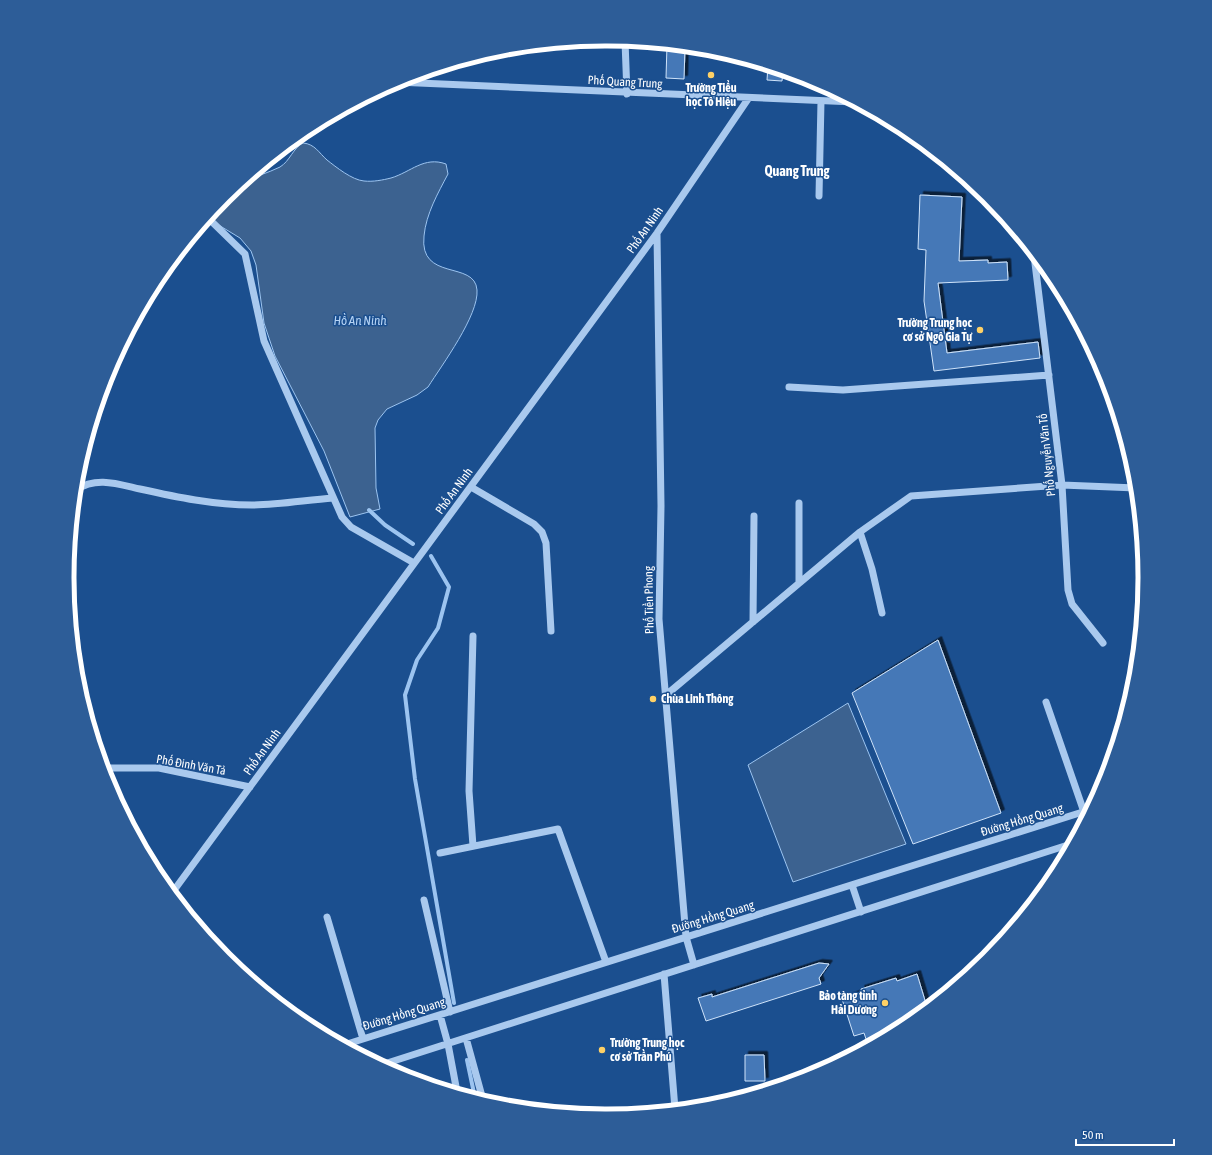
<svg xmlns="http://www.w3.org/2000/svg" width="1212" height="1155" font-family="'Asap Condensed',sans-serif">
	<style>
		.water { fill: #3c6290; stroke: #9cc4f0 }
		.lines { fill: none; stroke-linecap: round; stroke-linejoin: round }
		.stream { stroke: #9cc4f0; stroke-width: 4 }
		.building { fill: #4478b7; stroke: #cfe3fa; filter: url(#shadow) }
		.minor { stroke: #a9c9ee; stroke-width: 7 }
		.poi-dot { fill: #ffd166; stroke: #1b4f8f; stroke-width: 1.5 }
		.labels { text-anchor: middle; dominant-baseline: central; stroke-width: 3; stroke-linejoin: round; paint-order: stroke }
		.street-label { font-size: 12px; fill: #fff; stroke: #1b4f8f }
		.poi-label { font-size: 12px; font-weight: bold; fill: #fff; stroke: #1b4f8f; text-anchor: end }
		.water-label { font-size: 13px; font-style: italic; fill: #b5d3f5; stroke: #1b4f8f }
		.quarter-label { font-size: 14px; font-weight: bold; fill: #fff; stroke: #1b4f8f }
		.rim { fill: none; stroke: #fff; stroke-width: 5 }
	</style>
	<defs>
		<filter id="shadow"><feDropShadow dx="3.5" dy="-3.5" stdDeviation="0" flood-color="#0009"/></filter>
	</defs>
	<rect width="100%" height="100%" fill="#1b4f8f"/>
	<path class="water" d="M303,143C315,144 319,153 327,160C336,167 352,180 364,181C373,182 383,180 391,178C411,172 424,156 446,164L448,174C438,193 426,214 424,236C419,282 475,260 477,290C479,315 442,365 428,387L417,395L387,409L378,420L375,428L376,488L380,509L350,517L324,451L275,356L264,323L256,265L251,251L240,238L217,224L210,215C220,203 229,190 243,183C255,176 268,173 280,167C290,161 293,148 303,143Z
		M848,703L906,844L793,882L748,765Z"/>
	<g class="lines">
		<path class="stream" d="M369,510L385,525L413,544
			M431,556L449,587L438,628L417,660L405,695L415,779L454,1003
			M467,1060L475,1098"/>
	</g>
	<path class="building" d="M667,45L685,47L684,79L666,78Z
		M768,66L783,71L782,81L767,80Z
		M920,195L962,197L959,261L988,260V263L1007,262L1008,280L938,283L947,353L1038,342L1040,358L934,371L924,301L926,250L918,249Z
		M938,640L1001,813L913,844L852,693Z
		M819,963L829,964L819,978L821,984L706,1021L698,998L712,994V997Z
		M917,974L927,1007L916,1016L906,1019L907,1024L905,1025L868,1045L864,1033L854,1036L842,999L862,992L861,989L896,978L897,981Z
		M745,1055H764L765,1081H745Z"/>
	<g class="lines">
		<path class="minor" d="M625,41L627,94
			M396,82L854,102
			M284,149L293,144V141
			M819,196L821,101
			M208,218L245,254L264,341L342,517L351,527L414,563
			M657,234L661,506L659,619L686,937L694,965
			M1034,255L1062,485L1068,590L1072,604L1103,643
			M789,387L843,390L1049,375
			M471,487L534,524L542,532L546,543L551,631
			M76,490C96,476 118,484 140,489C176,497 214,505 252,505C279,505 306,500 333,498
			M799,503V583
			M860,532L872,569L882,613
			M753,622L754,516
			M473,636L469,791L473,846
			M666,695L860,532L911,496L1062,485L1136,488
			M1046,702L1084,812
			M104,768H159L250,787
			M440,853L558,829L606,962
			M852,885L861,912
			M172,893L657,233L748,99
			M424,900L450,1012
			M327,917L363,1039
			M664,974L675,1109
			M440,1015L448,1044L457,1092
			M466,1038L483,1100
			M344,1045L1089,810
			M381,1065L1071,844"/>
	</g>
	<g class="poi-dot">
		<circle cx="711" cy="75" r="4"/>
		<circle cx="980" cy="330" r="4"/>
		<circle cx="653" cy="699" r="4"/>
		<circle cx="885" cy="1003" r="4"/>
		<circle cx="602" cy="1050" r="4"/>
	</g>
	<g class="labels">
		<g class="street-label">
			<text transform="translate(625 82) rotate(3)">Phố Quang Trung</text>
			<text transform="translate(645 230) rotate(-55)">Phố An Ninh</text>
			<text transform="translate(1047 455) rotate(-96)">Phố Nguyễn Văn Tố</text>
			<text transform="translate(454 491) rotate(-54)">Phố An Ninh</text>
			<text transform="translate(649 600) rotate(-91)">Phố Tiền Phong</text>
			<text transform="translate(262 752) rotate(-54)">Phố An Ninh</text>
			<text transform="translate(191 765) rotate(10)">Phố Đinh Văn Tả</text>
			<text transform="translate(1022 820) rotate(-17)">Đường Hồng Quang</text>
			<text transform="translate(713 917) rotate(-17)">Đường Hồng Quang</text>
			<text transform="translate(404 1014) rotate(-17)">Đường Hồng Quang</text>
		</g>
		<g class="poi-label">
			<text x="711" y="88" text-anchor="middle">Trường Tiểu<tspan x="711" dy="14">học Tô Hiệu</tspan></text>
			<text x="972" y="323">Trường Trung học<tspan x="972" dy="14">cơ sở Ngô Gia Tự</tspan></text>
			<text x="661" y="699" text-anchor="start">Chùa Linh Thông</text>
			<text x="877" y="996">Bảo tàng tỉnh<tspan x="877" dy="14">Hải Dương</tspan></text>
			<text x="610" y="1043" text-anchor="start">Trường Trung học<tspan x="610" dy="14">cơ sở Trần Phú</tspan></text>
		</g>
		<g class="water-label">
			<text x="360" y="320">Hồ An Ninh</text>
		</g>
		<g class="quarter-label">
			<text x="797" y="171">Quang Trung</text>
		</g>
	</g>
	<path d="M0 0H1212V1155H0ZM605 46H607A531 531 0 0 1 1138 577V578A531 531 0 0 1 607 1109H605A531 531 0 0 1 74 578V577A531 531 0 0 1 605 46Z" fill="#2d5d98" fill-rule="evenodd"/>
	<path class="rim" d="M605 46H607A531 531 0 0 1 1138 577V578A531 531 0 0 1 607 1109H605A531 531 0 0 1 74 578V577A531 531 0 0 1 605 46Z"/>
	<path d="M1076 1139v6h98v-6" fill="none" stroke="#ffffff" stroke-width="2"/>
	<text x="1082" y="1139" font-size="12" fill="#ffffff" stroke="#1b4f8f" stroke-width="3" paint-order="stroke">50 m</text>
</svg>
